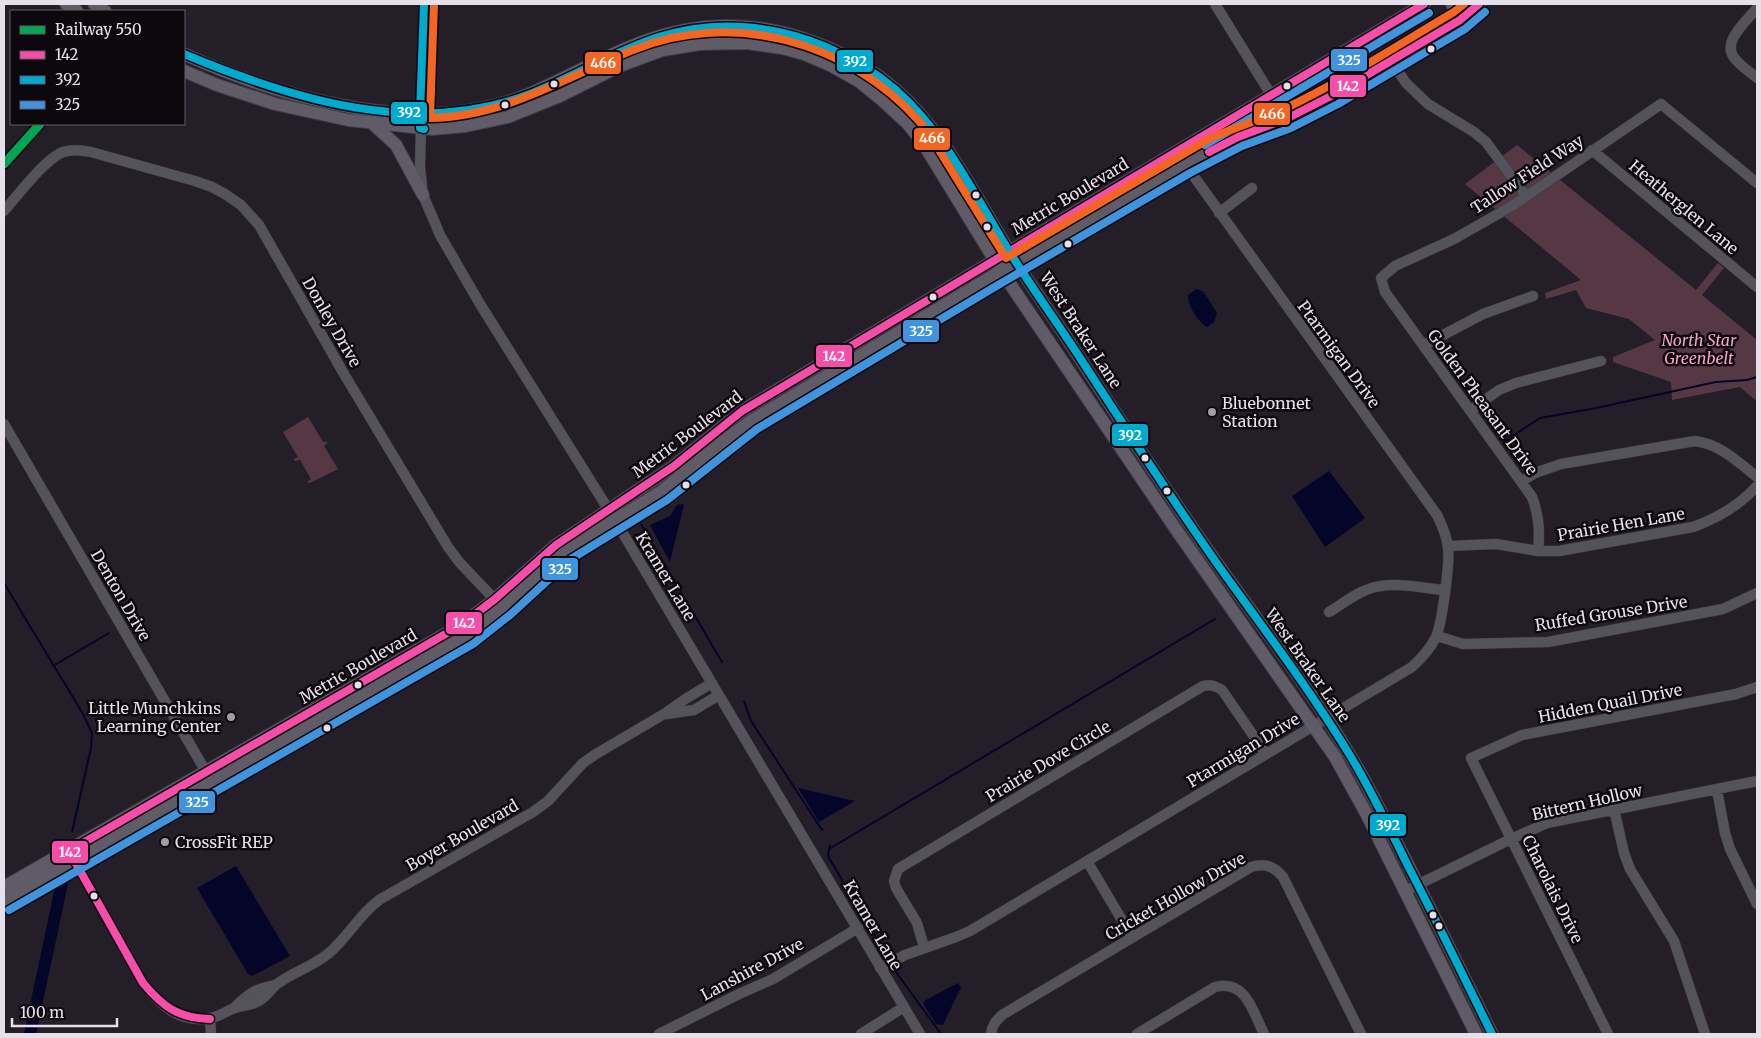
<svg xmlns="http://www.w3.org/2000/svg" width="1761" height="1038" font-family="Merriweather,serif">
	<style>
		.green { fill: #563845 }
		.water { fill: #05052a }
		.lines { fill: none; stroke-linecap: round; stroke-linejoin: round }
		.stream { stroke: #05052a; stroke-width: 2 }
		.river { stroke: #05052a; stroke-width: 12 }
		.minor-casing { stroke: #3e3a42; stroke-width: 11 }
		.major-casing { stroke: #3e3a42; stroke-width: 14 }
		.minor { stroke: #54535b; stroke-width: 10 }
		.major { stroke: #5f5c68; stroke-width: 12 }
		.bus-1-casing { stroke: #0c080e; stroke-width: 11 }
		.bus-2-casing { stroke: #0c080e; stroke-width: 11 }
		.bus-3-casing { stroke: #0c080e; stroke-width: 11 }
		.bus-4-casing { stroke: #0c080e; stroke-width: 11 }
		.bus-1 { stroke: #f54da8; stroke-width: 8 }
		.bus-2 { stroke: #00a9ce; stroke-width: 8 }
		.bus-3 { stroke: #4094de; stroke-width: 8 }
		.bus-4 { stroke: #f26522; stroke-width: 8 }
		.rail-1-casing { stroke: #0c080e; stroke-width: 12 }
		.rail-1 { stroke: #00a651; stroke-width: 9 }
		.bus-dot { fill: #e6e0ea; stroke: #0c080e; stroke-width: 2 }
		.poi-dot { fill: #a29ca6; stroke: #0c080e; stroke-width: 2 }
		.labels { text-anchor: middle; dominant-baseline: central; stroke-width: 5; stroke-linejoin: round; paint-order: stroke }
		.street-label { font-size: 16px; fill: #e6e0ea; stroke: #0c080e }
		.park-label { font-size: 16px; font-style: italic; fill: #f9a2c7; stroke: #0c080e }
		.poi-label { font-size: 16px; fill: #e6e0ea; stroke: #0c080e; text-anchor: start }
		.line-badge { stroke: #0c080e; stroke-width: 2 }
		.badge-label { font-size: 14px; text-anchor: middle; font-weight: bold; fill: #fff }
	</style>
	<rect width="100%" height="100%" fill="#231e28"/>
	<path class="green" d="M1517,145L1696,290L1718,263L1724,268L1702,295L1757,340V397L1755,400L1740,387L1672,400L1671,382L1613,362V357L1655,340L1629,319L1586,308L1576,290L1546,299L1545,293L1581,280L1465,184Z
		M308,417L323,442H328L324,446L338,469L310,483L307,482L311,479L300,460L294,461V459L298,457L283,432Z"/>
	<path class="water" d="M1197,289L1204,292L1217,313L1214,322L1207,327C1198,322 1187,305 1188,295Z
		M1329,471L1365,518L1325,547L1292,496Z
		M681,504L684,505L670,562L650,525L670,516L677,505Z
		M798,788L855,801L819,822Z
		M236,866L290,956L252,976L248,974L197,888Z
		M958,983L961,987L943,1025L936,1024L924,1005V1001Z"/>
	<g class="lines">
		<path class="stream" d="M1505,441L1540,418L1596,408L1716,382L1747,380L1757,377
			M641,524L722,662
			M4,583L83,714L92,733L91,748L72,832
			M53,666L109,633
			M744,701L751,721L822,830
			M830,845L828,856L884,951
			M829,849L1215,619
			M896,972L941,1034"/>
		<path class="river" d="M30,1034L62,883"/>
		<g class="minor-casing">
			<path id="minor" d="M424,4L420,167L423,195L440,235L480,304L615,520L920,1034
				M1215,4L1286,119
				M1757,8C1747,21 1719,43 1736,60C1742,67 1750,72 1757,78
				M1391,61L1406,83L1428,104L1474,132L1486,142L1526,196
				M1592,150L1757,287
				M4,211C17,196 45,159 63,152C72,149 82,150 91,152L195,181L212,187L225,194L241,205L259,225L344,374L448,547L460,563L499,604
				M1219,213L1252,188
				M1424,345L1483,314L1533,296
				M1471,410L1499,390L1516,383L1601,361
				M4,424L209,777
				M1522,481L1535,473L1561,464L1695,441C1720,444 1738,462 1757,477
				M1448,546L1496,544L1538,551H1559L1693,527C1718,518 1739,506 1757,486
				M1538,551C1540,531 1539,516 1532,497L1385,292L1381,278L1395,266L1454,239L1512,206L1661,104L1757,183
				M1329,612C1341,605 1353,595 1366,590C1390,580 1420,588 1444,590
				M1437,636L1463,644L1548,642L1723,609L1757,593
				M667,714L694,710L719,695
				M1717,790L1725,833L1730,849L1757,904
				M1614,809L1624,853L1630,869L1674,941L1705,1034
				M72,856L143,983C160,1005 180,1024 210,1018C219,1017 226,1011 235,1008C245,1005 255,1005 263,998C268,994 272,988 277,984C293,972 314,966 329,953C348,937 358,916 379,900L533,812L548,801L583,763L596,754L664,714L687,698L712,683
				M1087,861L1132,937
				M1405,891L1511,839L1547,823L1757,781
				M924,947L917,923L896,888L894,881L898,869L1203,686C1211,684 1215,686 1222,690L1266,754
				M880,968L905,955L956,937L970,931L1412,667C1422,658 1430,649 1436,637C1442,623 1450,563 1448,548C1447,536 1442,525 1437,515L1185,164
				M234,1008C249,993 255,989 276,985
				M210,1019L211,1034
				M659,1034L739,994L773,979L858,928
				M861,1034L904,1007
				M991,1034C992,1025 996,1021 1002,1015L1251,867C1265,863 1274,866 1283,877L1361,1034
				M1137,1034L1215,987C1246,979 1253,1012 1264,1034
				M1608,1034L1471,758L1522,735L1736,694L1757,687"/>
		</g>
		<g class="major-casing">
			<path id="major" d="M66,4L77,11
				M94,4L105,11
				M1452,4L1460,20
				M184,54C283,99 424,139 529,94C594,66 649,27 723,26C785,25 849,50 896,90C946,134 974,195 1009,251C1027,280 1047,308 1066,337C1112,408 1158,479 1207,549C1255,618 1308,685 1351,757C1371,790 1387,824 1404,857C1434,916 1463,975 1492,1034
				M184,71L217,85L275,104L348,120L432,129L466,126L508,117L560,96L620,66L663,50L700,44L747,43L782,48L804,54L830,65L860,82L882,100L907,123L923,143L1002,272L1175,528L1335,757L1366,813L1476,1034
				M373,124L396,145L423,195
				M4,887L461,625L495,599L556,545L674,466L742,411L1424,4
				M4,901L468,635L503,608L565,551L662,491L725,440L751,421L988,279L1185,164L1238,137L1286,119L1333,95L1460,20L1479,4"/>
		</g>
		<use href="#minor" class="minor"/>
		<use href="#major" class="major"/>
		<g class="bus-1-casing">
			<path id="bus-1" d="M1209,152L1238,137L1286,119L1333,95L1460,20L1479,4
				M210,1019C178,1018 163,1007 143,983L69,851L461,625L495,599L556,545L674,466L742,411L1424,4"/>
		</g>
		<g class="bus-2-casing">
			<path id="bus-2" d="M424,4L420,113V128L424,129
				M184,54C291,99 416,138 530,94C605,64 656,21 742,27C798,30 854,54 896,90C946,134 975,196 1009,251C1032,288 1058,324 1082,361C1128,432 1174,503 1223,572C1267,633 1312,693 1351,757C1372,792 1390,829 1408,866C1437,921 1464,978 1492,1034"/>
		</g>
		<g class="bus-3-casing">
			<path id="bus-3" d="M1205,145L1429,13
				M9,910L473,644L510,615L571,559L667,500L757,429L993,288L1190,173L1242,146L1291,128L1338,104L1465,29L1485,12"/>
		</g>
		<g class="bus-4-casing">
			<path id="bus-4" d="M434,4L430,118C504,117 566,77 633,50C732,9 849,42 919,121C932,136 941,154 952,171C970,200 988,229 1006,258L1209,139C1233,128 1260,120 1284,109C1343,81 1398,45 1454,12L1464,4"/>
		</g>
		<use href="#bus-1" class="bus-1"/>
		<use href="#bus-2" class="bus-2"/>
		<use href="#bus-3" class="bus-3"/>
		<use href="#bus-4" class="bus-4"/>
		<g class="rail-1-casing">
			<path id="rail-1" d="M4,164L40,124"/>
		</g>
		<use href="#rail-1" class="rail-1"/>
	</g>
	<g class="bus-dot">
		<circle cx="1431" cy="49" r="4.5"/>
		<circle cx="554" cy="84" r="4.5"/>
		<circle cx="1287" cy="86" r="4.5"/>
		<circle cx="505" cy="105" r="4.5"/>
		<circle cx="976" cy="195" r="4.5"/>
		<circle cx="987" cy="227" r="4.5"/>
		<circle cx="1068" cy="244" r="4.5"/>
		<circle cx="933" cy="297" r="4.5"/>
		<circle cx="1145" cy="458" r="4.5"/>
		<circle cx="686" cy="485" r="4.5"/>
		<circle cx="1167" cy="491" r="4.5"/>
		<circle cx="358" cy="685" r="4.5"/>
		<circle cx="327" cy="728" r="4.5"/>
		<circle cx="94" cy="896" r="4.5"/>
		<circle cx="1433" cy="915" r="4.5"/>
		<circle cx="1439" cy="926" r="4.5"/>
	</g>
	<g class="poi-dot">
		<circle cx="1212" cy="412" r="5"/>
		<circle cx="231" cy="717" r="5"/>
		<circle cx="165" cy="842" r="5"/>
	</g>
	<g class="labels">
		<g class="street-label">
			<text transform="translate(1527 174) rotate(-33)">Tallow Field Way</text>
			<text transform="translate(1070 196) rotate(-31)">Metric Boulevard</text>
			<text transform="translate(1684 207) rotate(40)">Heatherglen Lane</text>
			<text transform="translate(332 322) rotate(60)">Donley Drive</text>
			<text transform="translate(1081 330) rotate(57)">West Braker Lane</text>
			<text transform="translate(1339 354) rotate(54)">Ptarmigan Drive</text>
			<text transform="translate(1483 402) rotate(54)">Golden Pheasant Drive</text>
			<text transform="translate(687 434) rotate(-37)">Metric Boulevard</text>
			<text transform="translate(1621 524) rotate(-10)">Prairie Hen Lane</text>
			<text transform="translate(666 576) rotate(59)">Kramer Lane</text>
			<text transform="translate(121 595) rotate(60)">Denton Drive</text>
			<text transform="translate(1611 613) rotate(-9)">Ruffed Grouse Drive</text>
			<text transform="translate(1308 665) rotate(55)">West Braker Lane</text>
			<text transform="translate(358 666) rotate(-30)">Metric Boulevard</text>
			<text transform="translate(1610 703) rotate(-11)">Hidden Quail Drive</text>
			<text transform="translate(1243 750) rotate(-31)">Ptarmigan Drive</text>
			<text transform="translate(1048 761) rotate(-31)">Prairie Dove Circle</text>
			<text transform="translate(1587 802) rotate(-13)">Bittern Hollow</text>
			<text transform="translate(462 835) rotate(-30)">Boyer Boulevard</text>
			<text transform="translate(1553 889) rotate(64)">Charolais Drive</text>
			<text transform="translate(1175 896) rotate(-30)">Cricket Hollow Drive</text>
			<text transform="translate(873 925) rotate(60)">Kramer Lane</text>
			<text transform="translate(752 969) rotate(-28)">Lanshire Drive</text>
		</g>
		<g class="park-label">
			<text x="1699" y="340">North Star<tspan x="1699" dy="18">Greenbelt</tspan></text>
		</g>
		<g class="poi-label">
			<text x="1222" y="403">Bluebonnet<tspan x="1222" dy="18">Station</tspan></text>
			<text x="221" y="708" text-anchor="end">Little Munchkins<tspan x="221" dy="18">Learning Center</tspan></text>
			<text x="175" y="842">CrossFit REP</text>
		</g>
	</g>
	<g class="line-badge">
		<rect x="1330" y="48" width="38" height="24" rx="5" fill="#4094de"/>
		<rect x="836" y="49" width="38" height="24" rx="5" fill="#00a9ce"/>
		<rect x="584" y="51" width="38" height="24" rx="5" fill="#f26522"/>
		<rect x="1329" y="74" width="38" height="24" rx="5" fill="#f54da8"/>
		<rect x="390" y="101" width="38" height="24" rx="5" fill="#00a9ce"/>
		<rect x="1253" y="102" width="38" height="24" rx="5" fill="#f26522"/>
		<rect x="913" y="127" width="38" height="24" rx="5" fill="#f26522"/>
		<rect x="902" y="319" width="38" height="24" rx="5" fill="#4094de"/>
		<rect x="815" y="344" width="38" height="24" rx="5" fill="#f54da8"/>
		<rect x="1111" y="423" width="38" height="24" rx="5" fill="#00a9ce"/>
		<rect x="541" y="557" width="38" height="24" rx="5" fill="#4094de"/>
		<rect x="445" y="611" width="38" height="24" rx="5" fill="#f54da8"/>
		<rect x="178" y="790" width="38" height="24" rx="5" fill="#4094de"/>
		<rect x="1369" y="813" width="38" height="24" rx="5" fill="#00a9ce"/>
		<rect x="51" y="840" width="38" height="24" rx="5" fill="#f54da8"/>
	</g>
	<g class="badge-label">
		<text x="1349" y="65">325</text>
		<text x="855" y="66">392</text>
		<text x="603" y="68">466</text>
		<text x="1348" y="91">142</text>
		<text x="409" y="117">392</text>
		<text x="1272" y="119">466</text>
		<text x="932" y="143">466</text>
		<text x="921" y="336">325</text>
		<text x="834" y="361">142</text>
		<text x="1130" y="440">392</text>
		<text x="560" y="574">325</text>
		<text x="464" y="628">142</text>
		<text x="197" y="807">325</text>
		<text x="1388" y="830">392</text>
		<text x="70" y="857">142</text>
	</g>
	<rect width="1761" height="1038" fill="none" stroke="#e6e0ea" stroke-width="10"/>
	<rect x="10" y="10" width="175" height="115" fill="#0c080e" stroke="#635e66"/>
	<rect x="20" y="26" width="25" height="8" fill="#00a651" stroke="#635e66"/>
	<text x="55" y="35" font-size="15" fill="#e6e0ea">Railway 550</text>
	<rect x="20" y="51" width="25" height="8" fill="#f54da8" stroke="#635e66"/>
	<text x="55" y="60" font-size="15" fill="#e6e0ea">142</text>
	<rect x="20" y="76" width="25" height="8" fill="#00a9ce" stroke="#635e66"/>
	<text x="55" y="85" font-size="15" fill="#e6e0ea">392</text>
	<rect x="20" y="101" width="25" height="8" fill="#4094de" stroke="#635e66"/>
	<text x="55" y="110" font-size="15" fill="#e6e0ea">325</text>
	<path d="M12 1018v8h105v-8" fill="none" stroke="#e6e0ea" stroke-width="2.5"/>
	<text x="20" y="1018" font-size="15" fill="#e6e0ea" stroke="#0c080e" stroke-width="4" paint-order="stroke">100 m</text>
</svg>
